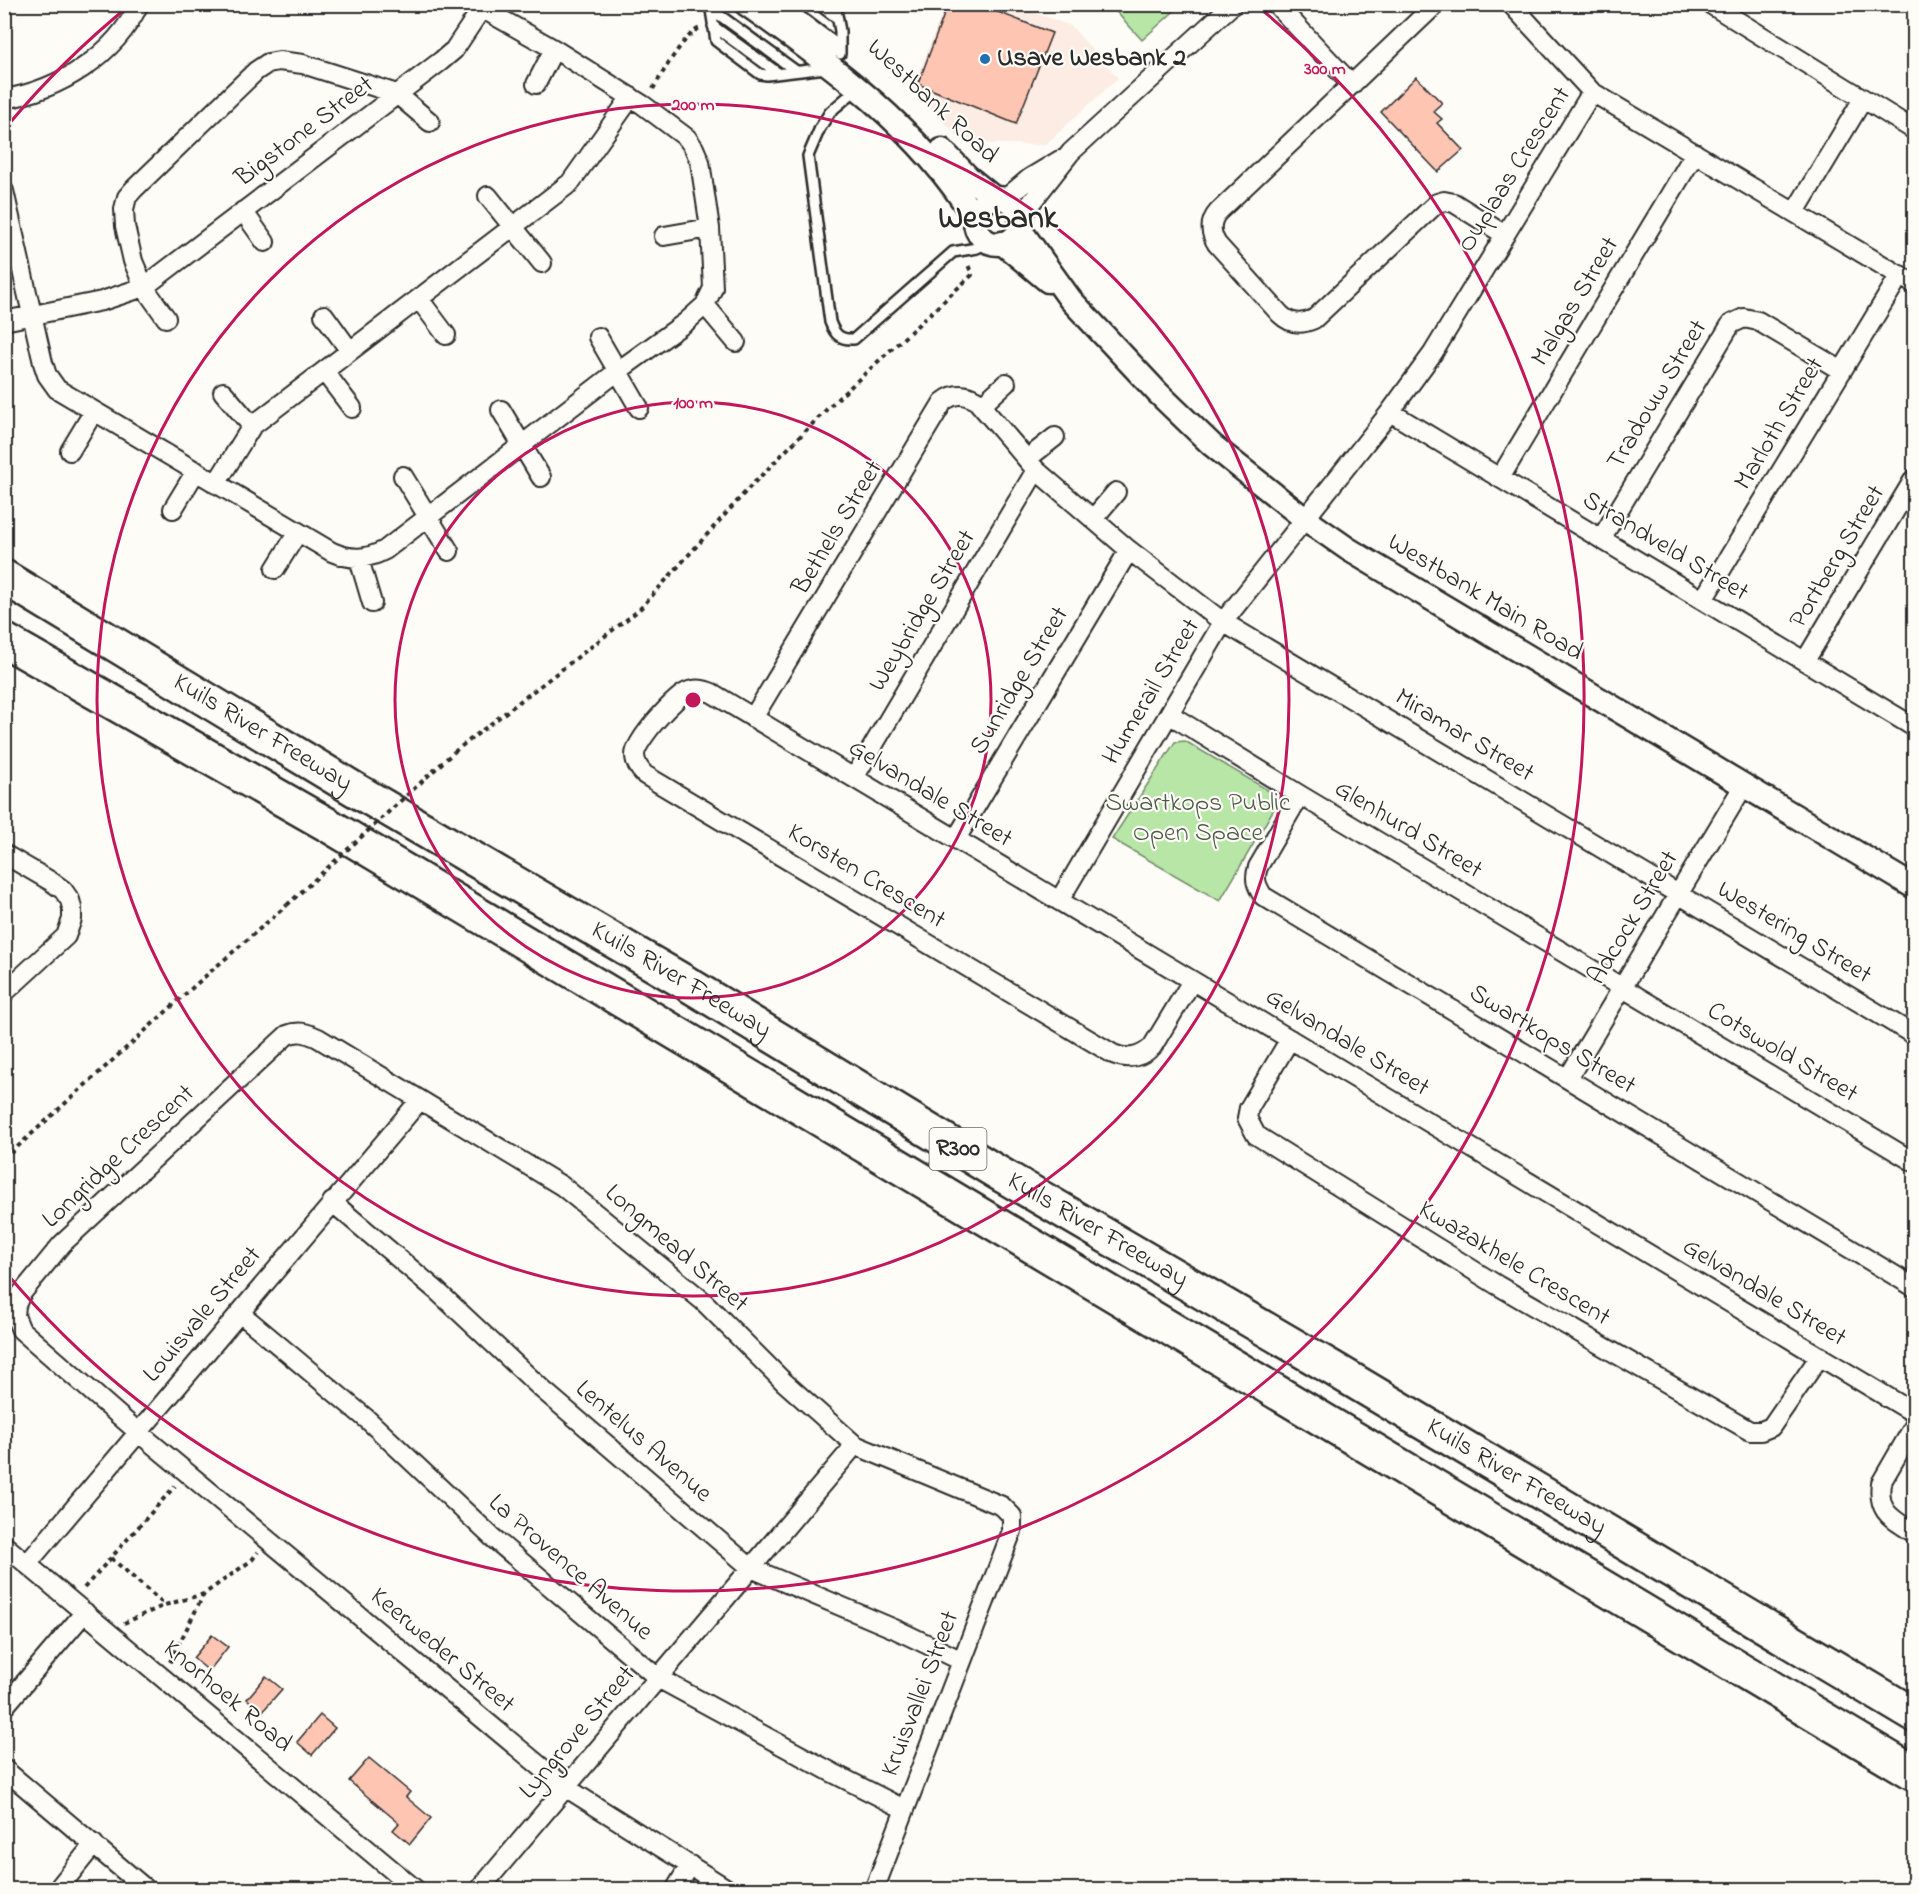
<svg xmlns="http://www.w3.org/2000/svg" width="1919" height="1894" font-family="'Indie Flower',sans-serif">
	<style>
		.built { fill: #fdece3 }
		.green { fill: #b7e6a6; stroke: #718868; stroke-width: 1.5 }
		.building { fill: #fec5b3; stroke: #2b2b2b; stroke-width: 1.5 }
		.lines { fill: none; stroke-linecap: round; stroke-linejoin: round }
		.service-casing { stroke: #2b2b2b; stroke-width: 14 }
		.minor-casing { stroke: #2b2b2b; stroke-width: 22 }
		.tertiary-casing { stroke: #2b2b2b; stroke-width: 27 }
		.motorway-casing { stroke: #2b2b2b; stroke-width: 38 }
		.path { stroke: #2b2b2b; stroke-width: 4; stroke-dasharray: 4.5 4.5; stroke-linecap: butt }
		.service { stroke: #fdfcf7; stroke-width: 9 }
		.minor { stroke: #fdfcf7; stroke-width: 18 }
		.tertiary { stroke: #fdfcf7; stroke-width: 22 }
		.motorway { stroke: #fdfcf7; stroke-width: 33 }
		.path-bridge { stroke: #2b2b2b; stroke-width: 4; stroke-dasharray: 4.5 4.5; stroke-linecap: butt }
		.ring { fill: none; stroke: #c2185b; stroke-width: 3 }
		.poi-dot { fill: #1f6fb2; stroke: #fdfcf7; stroke-width: 2 }
		.labels { text-anchor: middle; dominant-baseline: central; stroke-width: 4.5; stroke-linejoin: round; paint-order: stroke }
		.shield { fill: #fdfcf7; stroke: #6a6a68; stroke-width: 1.5 }
		.shield-label { font-size: 24px; font-weight: bold; fill: #2b2b2b }
		.poi-label { font-size: 26px; font-weight: bold; fill: #2b2b2b; stroke: #fdfcf7; text-anchor: start }
		.street-label { font-size: 26px; fill: #2b2b2b; stroke: #fdfcf7 }
		.park-label { font-size: 26px; fill: #4e5a4a; stroke: #fdfcf7 }
		.district-label { font-size: 32px; font-weight: bold; fill: #2b2b2b; stroke: #fdfcf7 }
		.centre { fill: #c2185b; stroke: #fdfcf7; stroke-width: 3 }
		.ring-label { font-size: 18px; text-anchor: middle; font-weight: bold; fill: #c2185b; stroke: #fdfcf7; stroke-width: 4.5; stroke-linejoin: round; paint-order: stroke }
	</style>
	<rect width="100%" height="100%" fill="#fdfcf7"/>
	<filter id="ink" filterUnits="userSpaceOnUse"><feTurbulence type="fractalNoise" baseFrequency=".0167" numOctaves="2"/><feDisplacementMap in="SourceGraphic" scale="12" xChannelSelector="R" yChannelSelector="G"/><feConvolveMatrix kernelMatrix="1 2 1 2 8 2 1 2 1" color-interpolation-filters="sRGB"/></filter>
	<g filter="url(#ink)">
		<path class="built" d="M945,5H1014L1071,26L1118,78L1045,145L965,143L912,91Z"/>
		<path class="green" d="M1110,5H1181L1142,40Z
			M1185,741L1271,792L1278,802L1220,901L1112,839L1175,742Z"/>
		<path class="building" d="M948,4H977L1052,33L1016,124L918,84Z
			M1416,77L1442,103L1433,111L1442,119L1437,123L1463,150L1438,172L1381,112Z
			M212,1635L228,1647L209,1671L193,1658Z
			M266,1676L282,1689L262,1712L247,1699Z
			M320,1715L335,1728L312,1755L297,1742Z
			M369,1758L410,1792L406,1797L431,1818L410,1844L393,1830L399,1823L349,1781Z"/>
		<g class="lines">
			<g class="service-casing">
				<path id="service" d="M710,4L716,41L760,74L767,75L826,68
					M818,4L838,19
					M835,4L840,31V54
					M711,9L796,71
					M713,26L778,73
					M858,88L830,112L820,128L808,156L830,322C835,335 840,340 854,339L953,252L977,248L990,242"/>
			</g>
			<g class="minor-casing">
				<path id="minor" d="M1276,4L1352,85
					M1436,4L1218,212C1209,222 1210,233 1217,244L1280,314C1290,324 1301,325 1314,319L1437,203L1444,201L1454,203L1505,235
					M1511,4L1592,92
					M1710,4L1914,130
					M536,84L554,49
					M4,99C59,90 115,56 139,4
					M4,191L43,363L47,375L57,389L332,552C351,560 366,560 385,550L618,371L686,322L705,305L713,288L710,228L700,162L694,148L687,138L643,105L554,49L474,4
					M488,196L542,263
					M1005,199L1030,178L1060,160
					M243,211L265,242
					M1795,212L1863,99
					M1020,217L1071,152L1233,4
					M664,236L710,228
					M419,299L446,335
					M705,305L736,342
					M324,315L350,351
					M166,318L144,287L133,261L125,226L124,209L127,197L134,189L256,71L268,63L279,61L303,64L397,94L430,122
					M4,321L102,301L144,287L441,61L454,50L482,8
					M598,337L639,408
					M324,371L352,408
					M223,392L252,426
					M981,406L1006,383
					M501,410L541,477
					M1390,412L1914,727
					M70,451L94,411
					M1027,459L1055,437
					M403,476L449,551
					M1500,478L1695,153
					M216,484L252,426L570,183L631,97
					M173,509L196,471
					M1093,519L1116,492
					M1601,539L1731,324L1744,318L1758,321L1842,371
					M359,559L372,603
					M275,569L298,532
					M1703,600L1900,275
					M1805,661L1914,479
					M1169,714L1300,795L1914,1162
					M753,718L943,402C954,393 964,393 976,400L1036,470L1129,550L1223,622L1914,1035
					M854,778L1036,470
					M1300,795L1258,867C1254,879 1256,885 1263,896L1914,1287
					M956,839L1129,550
					M4,854L52,882L63,890L70,900L72,908V919L66,936L4,993
					M1059,901L1223,622L1390,412L1433,353L1592,92L1914,284
					M1192,981L1152,1047C1140,1058 1128,1060 1113,1054L645,775C639,769 635,763 635,755C635,741 676,695 689,691C697,688 704,690 712,693L854,778L1914,1413
					M1290,1039L1249,1108L1247,1118L1256,1135L1497,1285L1750,1431H1761L1771,1427L1820,1356
					M1568,1078L1744,785
					M332,1202L436,1290L543,1390L751,1568L897,1630L960,1660
					M240,1313L368,1420L492,1537L658,1678L833,1773L904,1809
					M1914,1426L1881,1483C1877,1513 1892,1518 1914,1533
					M4,1545L416,1890
					M27,1564L420,1100
					M4,1707L85,1612
					M4,1769L147,1890
					M57,1890L94,1844
					M479,1890L855,1445
					M675,1890L690,1865
					M729,1890L565,1787L138,1432L21,1330L15,1316L16,1305L21,1294L62,1244L287,1035C299,1030 307,1033 318,1038L562,1186L703,1301L784,1382L855,1445L1002,1506L1012,1516V1531L874,1890"/>
			</g>
			<g class="tertiary-casing">
				<path id="tertiary" d="M746,4C831,64 920,129 975,219
					M773,4L830,47
					M942,150L968,177L994,198
					M975 221a23 23 0 1 1 46 0a23 23 0 1 1-46 0Z
					M1019,228L1070,299L1158,393L1212,445L1305,519L1348,549L1914,887
					M1002,243L1048,281"/>
			</g>
			<g class="motorway-casing">
				<g id="motorway">
					<path id="s1" d="M4,577L354,789L686,983L995,1171L1332,1368L1914,1715"/>
					<path d="M4,640L328,825L1914,1773"/>
				</g>
			</g>
			<path class="path" d="M653,89C662,74 685,32 701,28
				M454,752L639,610L749,488L832,404L972,275L967,262
				M4,1159L202,979L287,905
				M111,1558L165,1605
				M84,1588L175,1486
				M124,1623L165,1605L204,1594L252,1560L258,1552
				M170,1662L204,1594"/>
			<use href="#service" class="service"/>
			<use href="#minor" class="minor"/>
			<use href="#tertiary" class="tertiary"/>
			<use href="#motorway" class="motorway"/>
			<path class="path-bridge" d="M287,905L454,752"/>
		</g>
	</g>
	<g class="ring">
		<circle cx="693" cy="700" r="298"/>
		<circle cx="693" cy="700" r="596"/>
		<path d="M8 125A894 894 0 0 1 130 5M1256 5A894 894 0 1 1 8 1275"/>
	</g>
	<circle class="poi-dot" cx="985" cy="59" r="6"/>
	<g class="labels">
		<rect class="shield" x="929.5" y="1128" width="57" height="42" rx="4.5"/>
		<g class="shield-label">
			<text x="958" y="1149">R300</text>
		</g>
		<g class="poi-label">
			<text x="997" y="59">Usave Wesbank 2</text>
		</g>
		<g class="street-label">
			<text transform="translate(932 102) rotate(43)">Westbank Road</text>
			<text transform="translate(305 132) rotate(-37)">Bigstone Street</text>
			<text transform="translate(1515 170) rotate(-58)">Ouplaas Crescent</text>
			<text transform="translate(1576 302) rotate(-59)">Malgas Street</text>
			<text transform="translate(1658 395) rotate(-59)">Tradouw Street</text>
			<text transform="translate(1780 424) rotate(-59)">Marloth Street</text>
			<text transform="translate(838 528) rotate(-59)">Bethels Street</text>
			<text transform="translate(1665 547) rotate(31)">Strandveld Street</text>
			<text transform="translate(1838 557) rotate(-59)">Portberg Street</text>
			<text transform="translate(1485 598) rotate(31)">Westbank Main Road</text>
			<text transform="translate(923 611) rotate(-59)">Weybridge Street</text>
			<text transform="translate(1020 681) rotate(-59)">Sunridge Street</text>
			<text transform="translate(1152 692) rotate(-59)">Humerail Street</text>
			<text stroke="none"><textPath href="#s1" startOffset="302">Kuils River Freeway</textPath></text>
			<text transform="translate(1464 736) rotate(31)">Miramar Street</text>
			<text transform="translate(930 794) rotate(31)">Gelvandale Street</text>
			<text transform="translate(1408 830) rotate(31)">Glenhurd Street</text>
			<text transform="translate(866 877) rotate(31)">Korsten Crescent</text>
			<text transform="translate(1634 918) rotate(-59)">Adcock Street</text>
			<text transform="translate(1794 933) rotate(31)">Westering Street</text>
			<text stroke="none"><textPath href="#s1" startOffset="788">Kuils River Freeway</textPath></text>
			<text transform="translate(1552 1040) rotate(31)">Swartkops Street</text>
			<text transform="translate(1347 1043) rotate(31)">Gelvandale Street</text>
			<text transform="translate(1782 1053) rotate(31)">Cotswold Street</text>
			<text transform="translate(119 1157) rotate(-43)">Longridge Crescent</text>
			<text stroke="none"><textPath href="#s1" startOffset="1274">Kuils River Freeway</textPath></text>
			<text transform="translate(676 1249) rotate(41)">Longmead Street</text>
			<text transform="translate(1514 1264) rotate(31)">Kwazakhele Crescent</text>
			<text transform="translate(1764 1293) rotate(31)">Gelvandale Street</text>
			<text transform="translate(203 1315) rotate(-50)">Louisvale Street</text>
			<text transform="translate(643 1442) rotate(41)">Lentelus Avenue</text>
			<text stroke="none"><textPath href="#s1" startOffset="1760">Kuils River Freeway</textPath></text>
			<text transform="translate(570 1568) rotate(41)">La Provence Avenue</text>
			<text transform="translate(442 1651) rotate(40)">Keerweder Street</text>
			<text transform="translate(921 1694) rotate(-69)">Kruisvallei Street</text>
			<text transform="translate(227 1697) rotate(40)">Knorhoek Road</text>
			<text transform="translate(578 1733) rotate(-50)">Lyngrove Street</text>
		</g>
		<g class="park-label">
			<text x="1198" y="804">Swartkops Public<tspan x="1198" dy="30">Open Space</tspan></text>
		</g>
		<g class="district-label">
			<text x="998" y="219">Wesbank</text>
		</g>
	</g>
	<circle cx="693" cy="700" r="9" class="centre"/>
	<g class="ring-label">
		<text x="1325" y="74">300 m</text>
		<text x="693" y="110">200 m</text>
		<text x="693" y="408">100 m</text>
	</g>
	<rect width="1919" height="1894" fill="none" stroke="#fdfcf7" stroke-width="24"/>
	<rect x="12" y="12" width="1895" height="1870" fill="none" stroke="#2b2b2b" stroke-width="2" filter="url(#ink)"/>
</svg>
